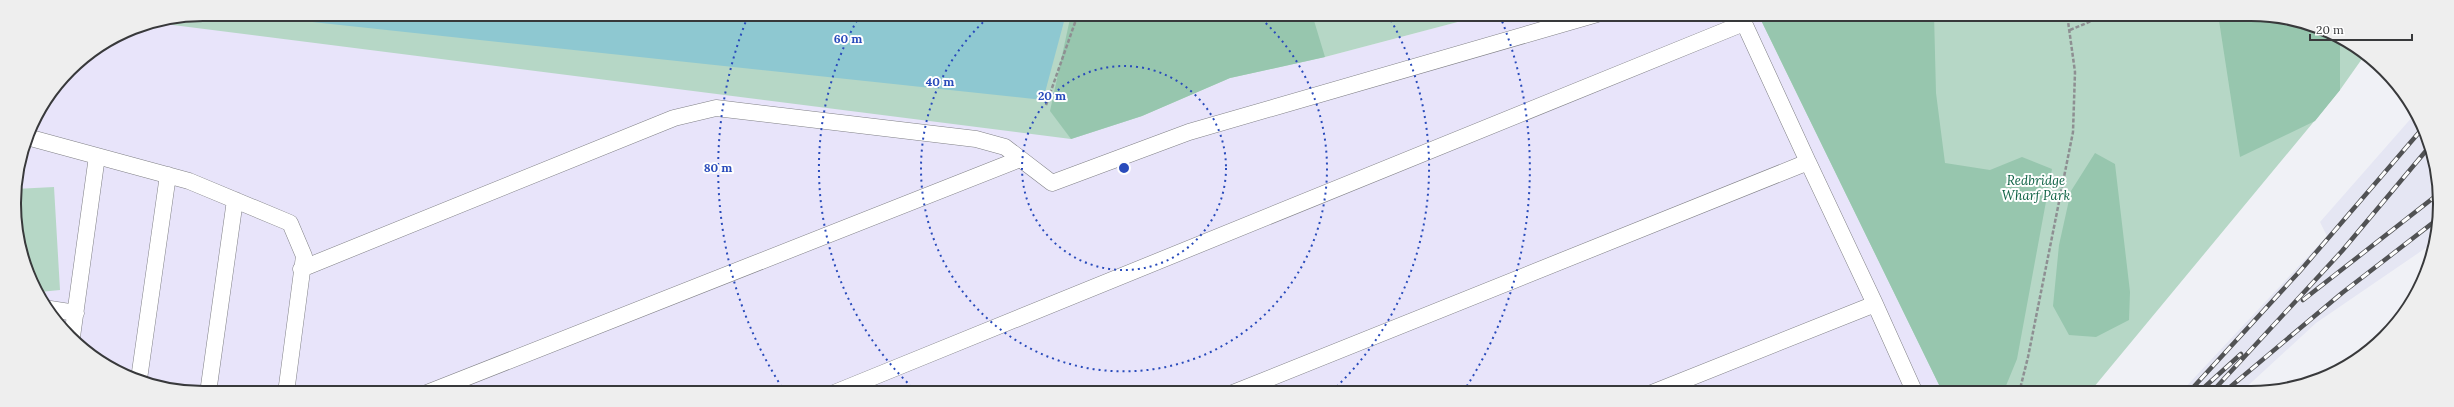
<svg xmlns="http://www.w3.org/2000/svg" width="2454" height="407" font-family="Lora,serif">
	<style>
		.industrial { fill: #e8e4fa }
		.built { fill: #e5e6f3 }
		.green { fill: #b6d7c6 }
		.forest { fill: #97c6ae }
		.water { fill: #8ec8d1 }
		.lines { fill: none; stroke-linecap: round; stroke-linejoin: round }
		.service-casing { stroke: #808186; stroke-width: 17 }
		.path { stroke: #8e8f92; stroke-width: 2.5; stroke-dasharray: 4 2; stroke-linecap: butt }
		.service { stroke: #fff; stroke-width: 16 }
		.rail-casing { stroke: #515254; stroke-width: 4.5 }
		.rail { stroke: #fefefe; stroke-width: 3; stroke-dasharray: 9; stroke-linecap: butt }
		.ring { fill: none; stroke: #294bbb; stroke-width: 2; stroke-dasharray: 2 4 }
		.labels { text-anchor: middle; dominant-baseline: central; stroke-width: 4; stroke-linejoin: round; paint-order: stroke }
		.park-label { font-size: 13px; font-style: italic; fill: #0e6244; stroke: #fefefe }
		.rim { fill: none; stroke: #38393b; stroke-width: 2 }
		.centre { fill: #294bbb; stroke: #fefefe; stroke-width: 2 }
		.ring-label { font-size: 12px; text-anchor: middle; font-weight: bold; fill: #294bbb; stroke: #fefefe; stroke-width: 4; stroke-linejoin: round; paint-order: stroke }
	</style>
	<rect width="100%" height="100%" fill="#f0f1f6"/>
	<path class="industrial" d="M204,14L1142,116L1230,78L1325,57L1488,14H1758L1943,393H191L120,374L61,329L24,265L14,191L29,131L70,69L131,28Z"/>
	<path class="built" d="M2414,115L2430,143L2440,216L2433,243L2316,323L2240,393H2180L2327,236L2320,222Z"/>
	<path class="green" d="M204,14H1488L1325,57L1230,78L1142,116L1071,139L157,23Z
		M1758,14H2263L2335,34L2364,56L2340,90L2089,393H1943Z
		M54,187L60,290L40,292L24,265L14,191L15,189Z"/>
	<path class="forest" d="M1071,14H1088L1116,22L1133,14H1312L1325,57L1230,78L1142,116L1071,139L1050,111Z
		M1758,14H1934L1936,93L1945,163L1990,170L2022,157L2052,169L2017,359L2003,393H1943Z
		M2218,14H2263L2335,34L2340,38V90L2315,121L2240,157Z
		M2095,153L2115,164L2130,292L2129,320L2096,337L2069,335L2053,306L2059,245L2071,191Z"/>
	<path class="water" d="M237,14H1066L1043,100Z"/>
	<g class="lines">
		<g class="service-casing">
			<path id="service" d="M27,137L189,181L290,223L304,256L286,393
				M301,269L674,118L716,108L976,139L1005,147L1052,183L1189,132L1597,14
				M50,309L76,313
				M72,337L97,156
				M139,379L168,175
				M208,393L235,200
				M427,393L1020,159
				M834,393L1744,23L1808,162
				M1233,393L1808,162L1875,304
				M1652,393L1875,304L1915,393"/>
		</g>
		<path class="path" d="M2070,30L2108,14
			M1046,105L1078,14
			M2019,393L2028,357L2073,132L2075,72L2067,14"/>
		<use href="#service" class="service"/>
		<g class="rail-casing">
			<path id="rail" d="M2303,300L2437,195
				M2188,393L2300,271L2422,129
				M2198,393L2241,354
				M2211,393L2342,251L2430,146
				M2223,393L2342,293L2439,218"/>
		</g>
		<use href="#rail" class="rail"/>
	</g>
	<g class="ring">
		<circle cx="1124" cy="168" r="102"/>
		<path d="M1257 15A203 203 0 1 1 991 15"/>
		<path d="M916 391A305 305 0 0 1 860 15M1388 15A305 305 0 0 1 1332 391"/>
		<path d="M785 392A406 406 0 0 1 748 16M1500 16A406 406 0 0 1 1463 392"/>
	</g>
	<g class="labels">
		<g class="park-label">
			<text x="2036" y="180">Redbridge<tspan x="2036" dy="15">Wharf Park</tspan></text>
		</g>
	</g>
	<path d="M0 0H2454V407H0ZM203 21H2251A182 182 0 0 1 2433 203V204A182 182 0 0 1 2251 386H203A182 182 0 0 1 21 204V203A182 182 0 0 1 203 21Z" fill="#eee" fill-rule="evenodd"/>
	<path class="rim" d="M203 21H2251A182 182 0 0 1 2433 203V204A182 182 0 0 1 2251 386H203A182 182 0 0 1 21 204V203A182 182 0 0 1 203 21Z"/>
	<circle cx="1124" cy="168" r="6" class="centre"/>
	<g class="ring-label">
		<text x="848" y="43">60 m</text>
		<text x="940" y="86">40 m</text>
		<text x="1052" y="100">20 m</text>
		<text x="718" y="172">80 m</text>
	</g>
	<path d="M2310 34v6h102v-6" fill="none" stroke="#38393b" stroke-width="2"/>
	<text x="2316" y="34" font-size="12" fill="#38393b" stroke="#fefefe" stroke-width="3" paint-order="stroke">20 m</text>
</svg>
